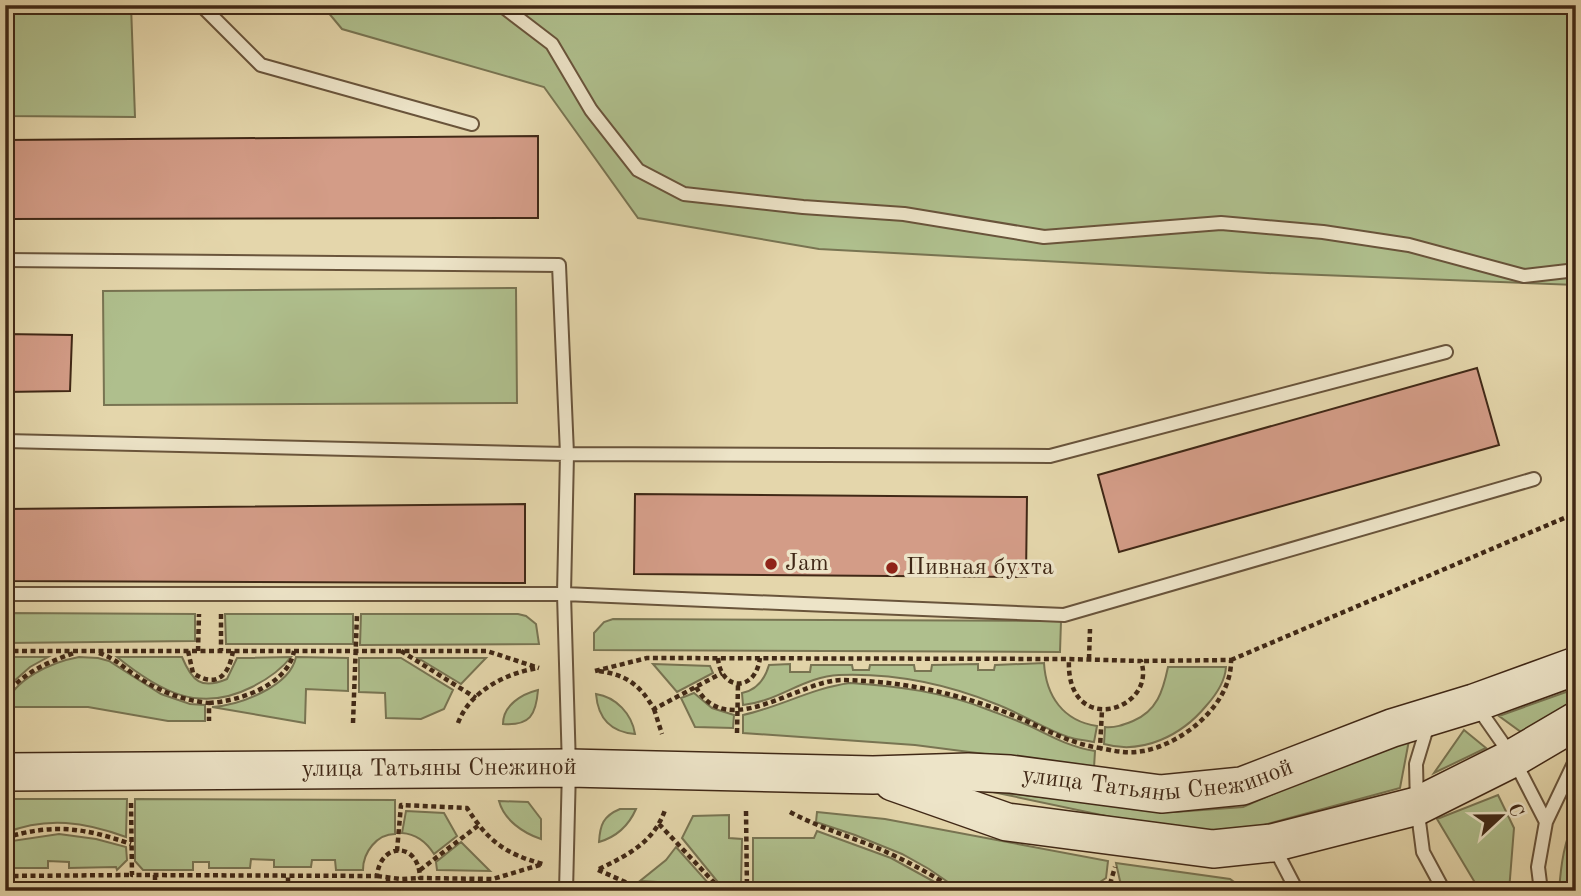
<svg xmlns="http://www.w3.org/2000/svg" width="1581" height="896" font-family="'Old Standard TT',serif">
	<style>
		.green { fill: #afbf8d; stroke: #787452; stroke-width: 2 }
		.building { fill: #d39c87; stroke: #402816; stroke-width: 2 }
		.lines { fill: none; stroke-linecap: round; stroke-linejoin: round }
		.lane-casing { stroke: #69543b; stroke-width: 16 }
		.secondary-casing { stroke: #402816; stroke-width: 40 }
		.path { stroke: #402816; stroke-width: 4.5; stroke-dasharray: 5 3.5; stroke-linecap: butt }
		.lane { stroke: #ede4c8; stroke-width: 12 }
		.secondary { stroke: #ede4c8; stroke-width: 37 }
		.poi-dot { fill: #8f2418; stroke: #ede4c8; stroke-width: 2.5 }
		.labels { text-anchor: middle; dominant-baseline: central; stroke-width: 7; stroke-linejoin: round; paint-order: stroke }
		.poi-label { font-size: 24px; fill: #402816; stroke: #ede4c8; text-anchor: start }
		.street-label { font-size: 24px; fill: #402816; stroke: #ede4c8 }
	</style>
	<rect width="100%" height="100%" fill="#e4d6ab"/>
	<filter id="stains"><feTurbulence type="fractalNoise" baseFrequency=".00286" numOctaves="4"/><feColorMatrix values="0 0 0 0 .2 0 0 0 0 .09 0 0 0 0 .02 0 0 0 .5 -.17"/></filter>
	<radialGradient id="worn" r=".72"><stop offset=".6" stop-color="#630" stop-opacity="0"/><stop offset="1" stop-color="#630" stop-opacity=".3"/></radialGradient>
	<path class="green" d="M5,5H131L135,117L5,116Z
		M322,5H1576V285L1268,273L819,249L638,218L544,87L342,29Z
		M516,288L517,403L104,405L103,291Z
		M5,613L195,614V641L5,643Z
		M225,614H353V644H226Z
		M361,614H518L526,616L536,624L539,644L360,645Z
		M613,619L1061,621L1060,652L594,650V633L604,622Z
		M5,657H48L30,667L5,689Z
		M79,657L98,658L109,661L161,694L190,704L205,705V721H168L88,707H5C13,679 52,662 79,657Z
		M117,657H182C192,681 201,690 227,679L237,658L291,657C280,671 268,679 252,687C199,714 159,691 117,657Z
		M296,657L348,658V691L306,689L305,723L212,707C239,705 290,687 296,657Z
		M359,658H401L453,690L444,709L421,719L386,718L385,693L359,692Z
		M418,658H486L461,684Z
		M1044,663C1046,696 1063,721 1097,726L1094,742C1086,740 1077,740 1068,737C1043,728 1020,713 996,704C947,684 892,673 839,675C805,676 777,702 743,705L742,693C757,690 765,679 769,665L790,664V672H810L811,665H852L853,670H869L870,665H914L915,671H931L932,665L978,664V670H994L995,665Z
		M653,664L710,666L713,673L677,692Z
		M1168,667H1226C1225,682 1216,695 1206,706C1182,735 1143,755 1104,744L1105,727C1115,728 1123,725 1133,721C1157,711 1163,691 1168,667Z
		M850,683C897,686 944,692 989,710C1002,715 1016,720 1030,726C1052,737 1070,747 1095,751L1094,768L915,745L743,733V715C780,707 812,688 850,683Z
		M538,690C536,715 530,726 503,724C503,705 522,694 538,690Z
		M1566,692L1576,694L1568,707L1521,732L1499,716Z
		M694,693L712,708L734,715L733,728L695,727L681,698Z
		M596,694C616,697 632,714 635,734C610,732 598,718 596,694Z
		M1464,730L1486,748L1434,773Z
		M1410,735L1400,788L1253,828L1228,833L1182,832L988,791L1175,812L1243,807Z
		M1498,795L1514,828L1509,891H1480L1437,819Z
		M5,799H127L126,837C85,822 47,816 5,833Z
		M135,799L395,800V834C377,834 363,852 363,870H336L335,860H312L311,867H274V860L251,859L250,868H209V862H193V870H143L135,861Z
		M499,801L528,802L541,819V839C523,833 504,820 499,801Z
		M620,809H636C629,825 616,837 599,842C600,825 603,816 620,809Z
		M406,811L444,813L457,836L434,854C427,843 416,834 402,833Z
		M817,812L885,819L1108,861L1106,878L1097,884L1093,891H961L929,869L902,854L855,835L816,822Z
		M729,815V838L742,839L741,886H721L682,838L693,816Z
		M1576,817V891H1559C1561,864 1564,841 1576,817Z
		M817,831L891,858L951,891H924L923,887L903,886V891L836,889L835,882H816L815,888L753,887V838H814Z
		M59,834L96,839L126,847L127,860L117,870L116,867L69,868V862L48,861V868H5V842Z
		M461,842L490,871L437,870L436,862Z
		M676,847L710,885L640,881L666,860Z
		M1116,863L1230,879L1237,884L1238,891H1129L1120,881Z
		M151,882V891H5V883Z
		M283,883V891H160V884Z
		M292,884L385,885V891H292Z
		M393,885H543V891H393Z"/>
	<path class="building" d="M538,136V218L5,219V140Z
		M5,334L72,335L70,391L5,392Z
		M1477,368L1499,445L1119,552L1098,475Z
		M635,494L1027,497L1026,577L634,574Z
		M525,504V583L5,581V509Z"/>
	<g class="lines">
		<g class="lane-casing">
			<path id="lane" d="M201,5L261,65L472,124
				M501,5L552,44L591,110L638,170L684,194L803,207L904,214L1044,237L1221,223L1323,232L1409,245L1524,276L1576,270
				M5,260L559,265L567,454L5,441
				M5,594H564L1064,615L1534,479
				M1476,705L1513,758L1546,822L1538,867L1541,891
				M1429,721L1416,764L1417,806L1423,852L1444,891
				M1546,822L1576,759
				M1273,845L1297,891
				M566,891L569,768L564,594L567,454L1050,456L1446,352"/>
		</g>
		<g class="secondary-casing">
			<g id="secondary">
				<path id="s1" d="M5,772L569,768L873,775L968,772L1010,774L1161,794L1242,786L1392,728L1474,703L1576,666"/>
				<path d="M893,782L1007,822L1213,849L1272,843L1417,806L1513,758L1576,721"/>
			</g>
		</g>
		<path class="path" d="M221,614V651
			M5,651H487L539,668
			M188,651L193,673C217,689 229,675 233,651
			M198,651L199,614
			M401,651L476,698
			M99,653C112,657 121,665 132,673C156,690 180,700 209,703V721
			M718,658C720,690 755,694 760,658
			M1089,659L1090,629
			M1231,660L1576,513
			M595,671L647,658L1069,659L1141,661C1158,711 1065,739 1069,659
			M599,671C627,675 640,685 654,709L722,673
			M696,687C727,743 800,679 843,680C899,681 953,692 1005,712C1037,724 1065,743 1100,748L1102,710
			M5,696C22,673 48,662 74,653
			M209,703C240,701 288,685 294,651
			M654,709L662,734
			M353,723L357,614
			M458,723C470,691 506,673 538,668
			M737,733L738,684
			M1099,750L1100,748C1114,751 1128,754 1143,751C1183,744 1232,704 1231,660L1141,661
			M131,803L132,875L377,876C380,842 419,841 420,878L493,879L543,864C505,854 488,841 467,808L401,805L397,851
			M746,811L747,891
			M790,812C814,825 839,833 865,843C898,856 928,872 957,891
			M659,824L722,891
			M5,838C53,823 85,828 131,844
			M599,869C628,855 654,842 665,810
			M420,870L479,825
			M598,870L639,888L710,891
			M155,875V891
			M5,876L132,875
			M377,876L401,879L420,878
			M388,878V891
			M1110,884L1115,867
			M288,891V874
			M1099,891L1110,884L1122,891"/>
		<use href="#lane" class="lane"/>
		<use href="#secondary" class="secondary"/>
	</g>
	<g class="poi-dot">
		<circle cx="771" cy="564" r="7"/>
		<circle cx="892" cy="568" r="7"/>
	</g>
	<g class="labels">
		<g class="poi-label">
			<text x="785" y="564">Jam</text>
			<text x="906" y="568">Пивная бухта</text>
		</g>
		<g class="street-label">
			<text stroke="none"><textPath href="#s1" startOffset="1155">улица Татьяны Снежиной</textPath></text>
			<text stroke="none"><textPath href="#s1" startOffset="434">улица Татьяны Снежиной</textPath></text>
		</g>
	</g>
	<rect width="1581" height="896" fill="none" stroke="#e4d6ab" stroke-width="28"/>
	<rect x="7" y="7" width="1567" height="882" fill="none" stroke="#402816" stroke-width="3.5"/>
	<rect x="14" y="14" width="1553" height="868" fill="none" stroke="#402816" stroke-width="2"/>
	<g transform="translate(1501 816) rotate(68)" stroke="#ede4c8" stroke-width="5" paint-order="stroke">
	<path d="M0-5L12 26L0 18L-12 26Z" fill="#402816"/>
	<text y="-10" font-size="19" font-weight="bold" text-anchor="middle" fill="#402816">С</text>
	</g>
	<rect width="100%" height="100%" filter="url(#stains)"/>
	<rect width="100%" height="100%" fill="url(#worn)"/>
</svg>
